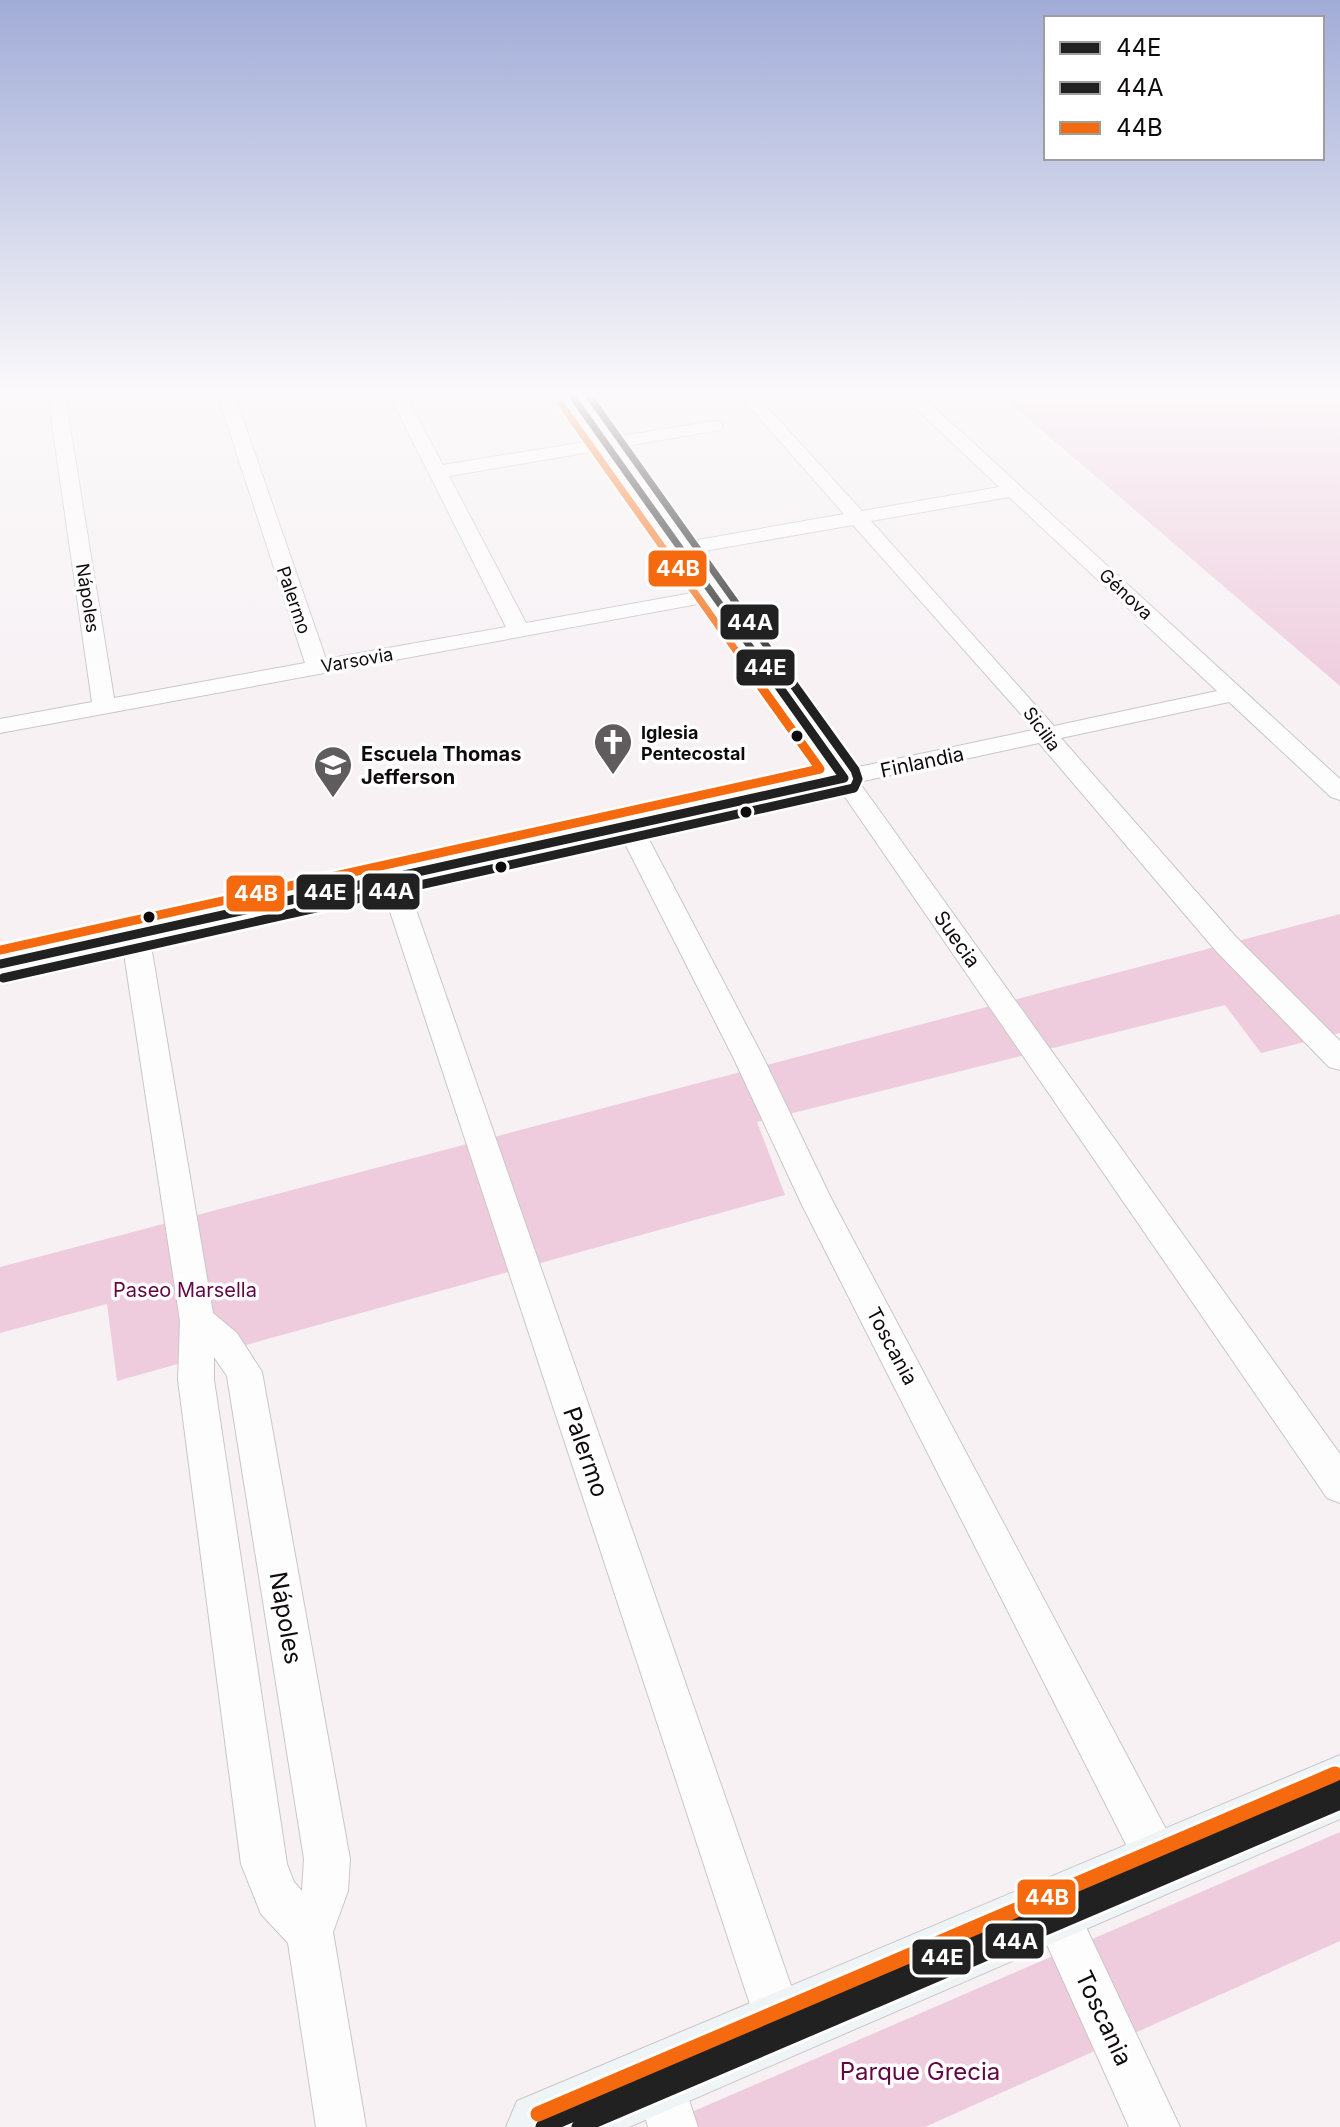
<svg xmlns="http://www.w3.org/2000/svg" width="1340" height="2127" font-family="Inter,sans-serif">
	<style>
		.green { fill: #ecd }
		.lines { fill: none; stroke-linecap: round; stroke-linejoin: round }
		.minor-casing { stroke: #cac6c8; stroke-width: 2 }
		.tertiary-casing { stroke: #cac6c8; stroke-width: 2 }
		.secondary-casing { stroke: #cac6c8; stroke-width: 2 }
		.minor { fill: #fefdfd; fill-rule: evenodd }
		.tertiary { fill: #fefdfd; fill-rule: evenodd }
		.secondary { fill: #eff4f7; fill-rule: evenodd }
		.bus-1-far2-casing { stroke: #fff; stroke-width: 11 }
		.bus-1-far1-casing { stroke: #fff; stroke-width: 14 }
		.bus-1-casing { stroke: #fff; stroke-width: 21 }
		.bus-2-far2-casing { stroke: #fff; stroke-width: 11 }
		.bus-2-far1-casing { stroke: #fff; stroke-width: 14 }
		.bus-2-casing { stroke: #fff; stroke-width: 21 }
		.bus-3-far2-casing { stroke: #fff; stroke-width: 11 }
		.bus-3-far1-casing { stroke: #fff; stroke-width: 14 }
		.bus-3-casing { stroke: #fff; stroke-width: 21 }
		.bus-1-far2 { stroke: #212121; stroke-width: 7 }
		.bus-1-far1 { stroke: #212121; stroke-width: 9 }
		.bus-1 { stroke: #212121; stroke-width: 15 }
		.bus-2-far2 { stroke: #212121; stroke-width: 7 }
		.bus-2-far1 { stroke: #212121; stroke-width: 9 }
		.bus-2 { stroke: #212121; stroke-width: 15 }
		.bus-3-far2 { stroke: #f56a0f; stroke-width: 7 }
		.bus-3-far1 { stroke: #f56a0f; stroke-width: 9 }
		.bus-3 { stroke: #f56a0f; stroke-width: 15 }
		.bus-dot { fill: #0f0b0d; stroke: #fff; stroke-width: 3 }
		.labels { text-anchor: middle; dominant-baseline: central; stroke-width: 7; stroke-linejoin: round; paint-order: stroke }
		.far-street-label { font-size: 18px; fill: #0f0b0d; stroke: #fff }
		.far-poi-label { font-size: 18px; font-weight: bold; fill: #0f0b0d; stroke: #fff; text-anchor: start }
		.poi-label { font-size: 20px; font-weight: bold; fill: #0f0b0d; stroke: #fff; text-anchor: start }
		.street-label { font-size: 20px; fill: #0f0b0d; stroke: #fff }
		.park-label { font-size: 20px; fill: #630644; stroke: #fff }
		.near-street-label { font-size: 24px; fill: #0f0b0d; stroke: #fff }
		.near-park-label { font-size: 24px; fill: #630644; stroke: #fff }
		.line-badge { stroke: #fff; stroke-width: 3 }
		.badge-label { font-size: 22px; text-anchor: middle; font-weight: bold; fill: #fff }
	</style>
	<rect width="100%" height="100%" fill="#f7f1f4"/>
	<path class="green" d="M1002,396H1340V686Z
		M1340,914V1033L1261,1053L1225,1005L757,1122L785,1195L117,1381L107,1304L0,1333V1267Z
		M1340,1832V1941L925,2127H657Z"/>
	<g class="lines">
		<g class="minor-casing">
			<path id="minor" d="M48,396H65L114,698L305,663L218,396H235L326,659L506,627L390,396H406L443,465L714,421L720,422L723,426L720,430L714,431L449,476L526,623L714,589L725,595L714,601L0,733V719L92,702Z
				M740,396H757L862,511L999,487L903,396H922L1340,779V800L1331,797L1229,702L1061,738L1236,937L1340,1041V1070L1329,1067L1216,951L1039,743L859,782L1340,1454V1503L1327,1498L832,778L835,773L844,770L1033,730L1029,723L853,525L681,555L671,549L681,543L844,514ZM1009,497L1217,691L1054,726L871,521Z
				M629,818L638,820L642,826L764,1059L832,1200L1176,1848L1183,1864L1176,1880L1160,1887L1144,1880L801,1203L734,1059L616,826L620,820Z
				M392,869L401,872L405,878L805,2026L798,2043L781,2050L764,2043L757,2026L379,878L383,872Z
				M135,925L145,927L149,934L213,1313L237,1333L262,1372L350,1859L348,1891L333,1932L366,2127H316L288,1943L261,1914L241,1864L178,1380L180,1321L121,934L125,927ZM214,1357L227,1376L304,1859L302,1891L294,1882L287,1864L214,1380Z
				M1054,1886L1070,1893L1180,2127H1129L1031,1909L1038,1893Z
				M659,2053L676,2061L698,2127H648L634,2078L642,2061Z"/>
		</g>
		<g class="tertiary-casing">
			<path id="tertiary" d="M561,396H583L855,771L860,778L855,785L0,976V952L825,773Z"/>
		</g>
		<g class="secondary-casing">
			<path id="secondary" d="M1340,1755V1819L629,2127H506L517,2101Z"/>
		</g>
		<use href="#minor" class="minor"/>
		<use href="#tertiary" class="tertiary"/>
		<use href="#secondary" class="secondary"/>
		<g class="bus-1-far2-casing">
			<path id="bus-1-far2" d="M572,396L771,676"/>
		</g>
		<g class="bus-1-far1-casing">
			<path id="bus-1-far1" d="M0,964L844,778L770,674"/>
		</g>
		<g class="bus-1-casing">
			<path id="bus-1" d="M543,2127L1340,1787"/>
		</g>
		<g class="bus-2-far2-casing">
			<path id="bus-2-far2" d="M589,396L788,676"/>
		</g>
		<g class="bus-2-far1-casing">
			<path id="bus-2-far1" d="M3,978L854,788L858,779L855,770L786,674"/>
		</g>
		<g class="bus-2-casing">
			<path id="bus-2" d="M579,2127L1340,1802"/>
		</g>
		<g class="bus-3-far2-casing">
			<path id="bus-3-far2" d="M561,404L754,676"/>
		</g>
		<g class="bus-3-far1-casing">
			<path id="bus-3-far1" d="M0,950L820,769L752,674"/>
		</g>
		<g class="bus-3-casing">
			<path id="bus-3" d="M538,2114L1335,1774"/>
		</g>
		<use href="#bus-1-far2" class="bus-1-far2"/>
		<use href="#bus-1-far1" class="bus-1-far1"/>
		<use href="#bus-1" class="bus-1"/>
		<use href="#bus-2-far2" class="bus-2-far2"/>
		<use href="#bus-2-far1" class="bus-2-far1"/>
		<use href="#bus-2" class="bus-2"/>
		<use href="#bus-3-far2" class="bus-3-far2"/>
		<use href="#bus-3-far1" class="bus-3-far1"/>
		<use href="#bus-3" class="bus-3"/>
	</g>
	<linearGradient id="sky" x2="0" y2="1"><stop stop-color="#a1acd7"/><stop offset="0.57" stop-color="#fbf9fa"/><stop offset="1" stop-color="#fbf9fa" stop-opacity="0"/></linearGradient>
	<rect width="1340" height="693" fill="url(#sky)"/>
	<defs>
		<g id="church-pin" transform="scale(2)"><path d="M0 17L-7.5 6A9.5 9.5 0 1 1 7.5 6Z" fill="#605c5e" stroke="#fff"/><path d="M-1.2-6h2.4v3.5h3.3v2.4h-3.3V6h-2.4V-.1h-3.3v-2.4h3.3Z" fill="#fff"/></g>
		<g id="school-pin" transform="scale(2)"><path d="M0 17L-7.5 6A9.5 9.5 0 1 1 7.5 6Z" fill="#605c5e" stroke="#fff"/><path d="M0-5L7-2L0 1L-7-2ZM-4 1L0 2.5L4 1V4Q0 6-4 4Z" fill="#fff"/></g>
	</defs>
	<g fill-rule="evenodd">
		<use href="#church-pin" x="613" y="742"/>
		<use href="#school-pin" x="333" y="765"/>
	</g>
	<g class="bus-dot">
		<circle cx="797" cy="736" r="7"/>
		<circle cx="746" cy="812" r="7"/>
		<circle cx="501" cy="867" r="7"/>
		<circle cx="149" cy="917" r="7"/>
	</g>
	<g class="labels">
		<g class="far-street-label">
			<text transform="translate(1126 594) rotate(43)">Génova</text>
			<text transform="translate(88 598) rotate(81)">Nápoles</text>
			<text transform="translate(294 600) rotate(71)">Palermo</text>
			<text transform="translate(357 660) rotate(-10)">Varsovia</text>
			<text transform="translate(1042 729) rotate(54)">Sicilia</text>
		</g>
		<g class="far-poi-label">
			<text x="641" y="732">Iglesia<tspan x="641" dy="21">Pentecostal</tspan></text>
		</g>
		<g class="poi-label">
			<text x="361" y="754">Escuela Thomas<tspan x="361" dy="23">Jefferson</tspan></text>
		</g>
		<g class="street-label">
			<text transform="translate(922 762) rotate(-12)">Finlandia</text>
			<text transform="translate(957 939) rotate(55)">Suecia</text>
			<text transform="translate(892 1346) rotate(62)">Toscania</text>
		</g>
		<g class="park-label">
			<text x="185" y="1290">Paseo Marsella</text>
		</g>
		<g class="near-street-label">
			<text transform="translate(586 1452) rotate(71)">Palermo</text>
			<text transform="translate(286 1618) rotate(80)">Nápoles</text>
			<text transform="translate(1104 2018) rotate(65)">Toscania</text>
		</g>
		<g class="near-park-label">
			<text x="920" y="2071">Parque Grecia</text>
		</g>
	</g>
	<g class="line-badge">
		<rect x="647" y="549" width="61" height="39" rx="8" fill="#f56a0f"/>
		<rect x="719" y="603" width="61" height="38" rx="8" fill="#212121"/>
		<rect x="735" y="648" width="61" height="39" rx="8" fill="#212121"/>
		<rect x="361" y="872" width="60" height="39" rx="8" fill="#212121"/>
		<rect x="295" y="873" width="61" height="38" rx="8" fill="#212121"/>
		<rect x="225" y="874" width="61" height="39" rx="8" fill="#f56a0f"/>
		<rect x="1016" y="1878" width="61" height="38" rx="8" fill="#f56a0f"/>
		<rect x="984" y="1922" width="61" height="38" rx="8" fill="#212121"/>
		<rect x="911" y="1938" width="61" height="38" rx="8" fill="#212121"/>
	</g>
	<g class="badge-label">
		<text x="678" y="576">44B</text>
		<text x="750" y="630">44A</text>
		<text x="765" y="675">44E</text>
		<text x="391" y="899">44A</text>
		<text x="325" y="900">44E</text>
		<text x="256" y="901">44B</text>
		<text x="1047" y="1905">44B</text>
		<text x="1015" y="1949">44A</text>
		<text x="942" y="1965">44E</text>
	</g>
	<rect x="1044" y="16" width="280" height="144" fill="#ffffff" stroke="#9f9d9e" stroke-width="2"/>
	<rect x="1060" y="42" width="40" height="12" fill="#212121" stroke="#9f9d9e" stroke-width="2"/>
	<text x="1116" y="56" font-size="24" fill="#0f0b0d">44E</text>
	<rect x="1060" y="82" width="40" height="12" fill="#212121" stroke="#9f9d9e" stroke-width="2"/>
	<text x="1116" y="96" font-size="24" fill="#0f0b0d">44A</text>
	<rect x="1060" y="122" width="40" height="12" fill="#f56a0f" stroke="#9f9d9e" stroke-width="2"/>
	<text x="1116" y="136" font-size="24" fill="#0f0b0d">44B</text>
</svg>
